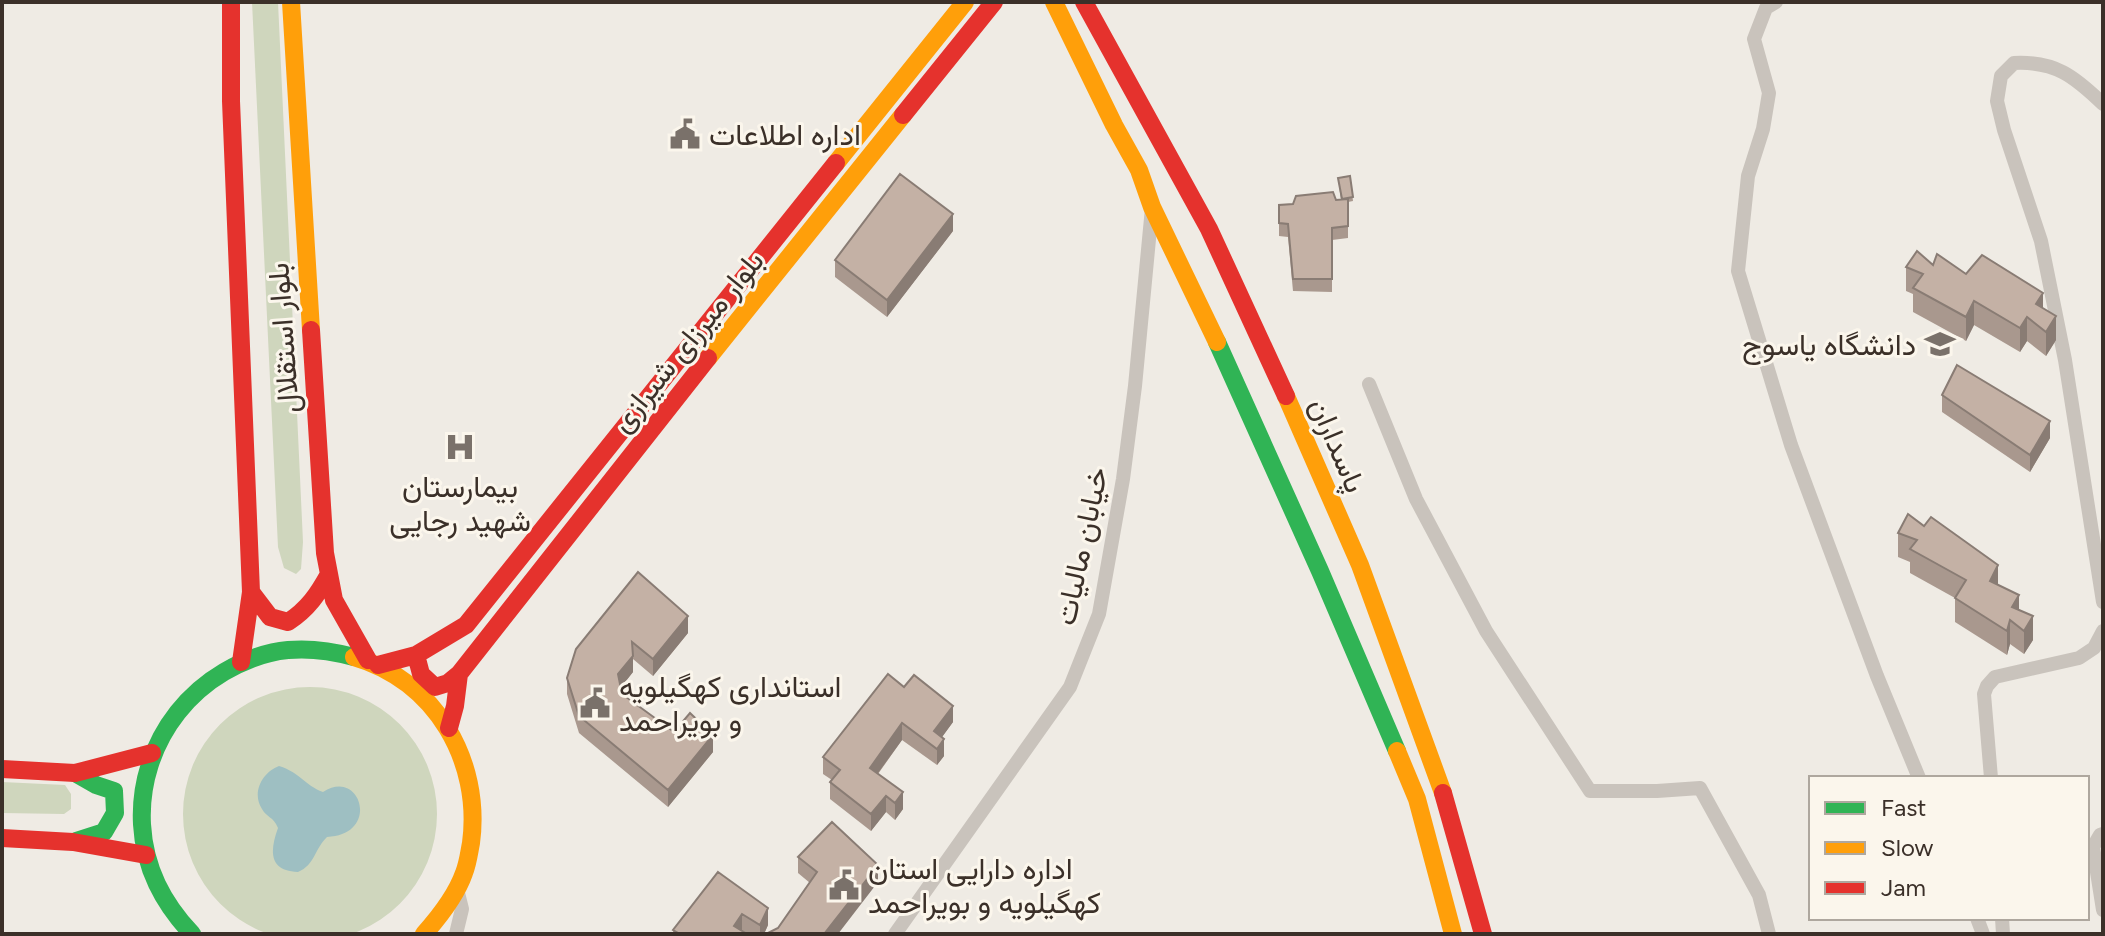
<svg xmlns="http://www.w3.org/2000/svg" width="2105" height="936" font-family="Figtree,Vazirmatn,sans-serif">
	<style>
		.green { fill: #cfd6bd }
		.water { fill: #9ebfc2 }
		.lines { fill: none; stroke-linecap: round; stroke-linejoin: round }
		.street { stroke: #c9c3bc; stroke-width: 14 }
		.fast { stroke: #30b455; stroke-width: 18 }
		.slow { stroke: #ff9f0a; stroke-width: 18 }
		.jam { stroke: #e5322d; stroke-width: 18 }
		.wall { fill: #a9988e }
		.shaded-wall { fill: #897c74 }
		.building { fill: #c4b1a5; stroke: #897c74; stroke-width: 2 }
		.labels { text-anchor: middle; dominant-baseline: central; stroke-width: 6; stroke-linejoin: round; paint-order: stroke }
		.poi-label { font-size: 30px; fill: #3b3029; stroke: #fbf6ec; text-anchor: start }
		.street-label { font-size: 30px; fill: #3b3029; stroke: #fbf6ec }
	</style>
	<rect width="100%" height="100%" fill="#efebe4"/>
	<path class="green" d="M252,2H278L303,542L301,569L296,574L284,568L278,547Z
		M183 814a127 127 0 1 1 254 0a127 127 0 1 1-254 0Z
		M2,782L65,785L71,794V809L64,814L2,813Z"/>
	<path class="water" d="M279,766C301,773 304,785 323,792C361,767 381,835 327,837C315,848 315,865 298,872C268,871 270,850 278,828C273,816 267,818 262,809C251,792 263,772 279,766Z"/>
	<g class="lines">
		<path class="street" d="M1776,2L1766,8L1754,39L1769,93L1763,129L1748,176L1738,271L1791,445L1877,676L1919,778
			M2103,104C2074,76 2055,61 2014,63L2001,76L1997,101L2004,130L2041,241L2065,360L2103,602
			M1369,384L1416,499L1486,631L1590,791H1657L1700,788L1759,895L1769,934
			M1991,778L1984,694L1987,686L1995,677L2079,658L2094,648L2103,631
			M2103,834L2100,835L2093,847L2103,910
			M1977,918L1983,934
			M2002,918L2003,934
			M456,934L462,909L457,889
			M895,934L1070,687L1099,614L1123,479L1135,386L1152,208"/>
		<path class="fast" d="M1217,342L1320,571L1397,751
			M75,773L96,785L114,791L115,813L104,832L76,841
			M192,934C178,919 166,903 157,884C121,807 151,715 224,672C243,661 266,652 288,650C310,648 332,651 354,657"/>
		<path class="slow" d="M291,2L311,330
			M1054,2L1114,125L1139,170L1152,207L1217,342
			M836,163L965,2
			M708,358L903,115
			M1286,396L1360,565L1443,793
			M354,657C435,680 482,761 471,843C469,853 468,863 464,873C456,896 440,916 424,934
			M1397,751L1417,799L1453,934"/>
		<path class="jam" d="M231,2V101L251,592L241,662
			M1084,2L1209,229L1286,396
			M903,115L994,2
			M311,330L325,553L334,600L368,660
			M251,592L270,617L288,622C308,609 318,594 329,574
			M416,655L421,674L435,687L448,683L459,674
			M378,665L416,655L466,625L836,163
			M449,728L455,706L459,674L708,358
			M2,769L75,773L152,753
			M1443,793L1483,934
			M2,838L73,842L146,855"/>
	</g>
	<path class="wall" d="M1350,176L1353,201L1348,202V238L1332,240V292L1293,291L1288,237L1279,236V205L1341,200L1338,178Z
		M953,231L887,317L835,277V260Z
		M1933,265L1966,274L2043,308L2056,340L2046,356L2027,341L2020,352L1974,325L1966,341L1913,312V294L1906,291V267Z
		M1942,395L2050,438L2030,472L1942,412Z
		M1924,526L1998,585L2019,610L2033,640L2024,654L2010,644L2007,655L1955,622V598L1910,573V562L1898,557V533Z
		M688,633L653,676L633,659V672L621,687L622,694L674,732L713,752L668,807L579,733L567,694V678L576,649Z
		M904,687L953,722L942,737L944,756L937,765L902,740L878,774L903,809L895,820L886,812L871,831L830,799V782L832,780L823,774V757Z
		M798,857L878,882L778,928L810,883L798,873Z
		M718,872L768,925L764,934H673V930Z"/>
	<path class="shaded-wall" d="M953,214V231L887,317V300Z
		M2043,293V317L2036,304Z
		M1974,301V325L1966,341V317Z
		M2056,316V340L2046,356V332Z
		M2027,317V341L2020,352V328Z
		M2050,421V438L2030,472V455Z
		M1998,565V589L1990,581Z
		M2019,595V619L2012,607Z
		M688,616V633L653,676V659Z
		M2033,616V640L2024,654V631Z
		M2010,620V644L2007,655V631Z
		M633,656V672L618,691V674Z
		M953,706V722L934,748V731Z
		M902,723V740L870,784V768Z
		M713,735V752L668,807V790Z
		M944,739V756L937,765V749Z
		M903,792V809L895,820V803Z
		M886,796V812L871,831V814Z
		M878,865V882L838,934H824Z
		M768,908V925L764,934H760V925Z
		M742,914V931L734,926Z"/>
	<path class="building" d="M900,174L953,214L887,300L835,260Z
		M1350,176L1353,197L1342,199L1338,178Z
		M1333,192L1336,200L1348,199V226L1332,228V279H1293L1288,224L1279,223V205L1293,204L1296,196Z
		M1917,251L1933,265L1937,254L1966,274L1982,255L2043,293L2036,304L2056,316L2046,332L2027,317L2020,328L1974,301L1966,317L1913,288L1923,274L1906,267Z
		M1957,365L2050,421L2030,455L1942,395Z
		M1908,514L1924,526L1931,517L1998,565L1990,581L2019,595L2012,607L2033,616L2024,631L2010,620L2007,631L1955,598L1966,580L1910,549L1917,540L1898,533Z
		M638,572L688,616L653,659L632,642L633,656L618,674L622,694L674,732L690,713L713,735L668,790L579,716L567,678L576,649Z
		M888,674L904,687L914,675L953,706L934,731L944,739L937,749L902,723L870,768L903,792L895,803L886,796L871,814L830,782L840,770L823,757Z
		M832,822L878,865L824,934H766L778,928L817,872L798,857Z
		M718,872L768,908L760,925L742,914L734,926L747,934H680L673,930Z"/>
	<defs>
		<g id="civic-bare" transform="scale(2.4)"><path d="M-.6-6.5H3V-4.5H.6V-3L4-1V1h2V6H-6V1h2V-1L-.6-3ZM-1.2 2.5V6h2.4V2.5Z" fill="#7a716a" stroke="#fbf6ec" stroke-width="2.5" paint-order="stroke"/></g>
		<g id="university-bare" transform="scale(2.4)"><path d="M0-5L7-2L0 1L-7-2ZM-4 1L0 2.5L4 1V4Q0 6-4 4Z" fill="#7a716a" stroke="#fbf6ec" stroke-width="2.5" paint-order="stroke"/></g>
		<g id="hospital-bare" transform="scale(2.4)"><path d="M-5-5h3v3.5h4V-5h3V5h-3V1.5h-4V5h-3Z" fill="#7a716a" stroke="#fbf6ec" stroke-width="2.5" paint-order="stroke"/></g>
	</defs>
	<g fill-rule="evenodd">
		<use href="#civic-bare" x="685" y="134"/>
		<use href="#university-bare" x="1940" y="344"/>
		<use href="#hospital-bare" x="460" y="447"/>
		<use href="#civic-bare" x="595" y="703"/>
		<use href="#civic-bare" x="844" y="885"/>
	</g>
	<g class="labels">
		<g class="poi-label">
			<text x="709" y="134">اداره اطلاعات</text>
			<text x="1916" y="344" text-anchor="end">دانشگاه یاسوج</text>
			<text x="460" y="486" text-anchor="middle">بیمارستان<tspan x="460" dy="34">شهید رجایی</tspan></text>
			<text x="619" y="686">استانداری کهگیلویه<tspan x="619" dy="34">و بویراحمد</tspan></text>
			<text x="868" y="868">اداره دارایی استان<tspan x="868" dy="34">کهگیلویه و بویراحمد</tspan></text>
		</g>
		<g class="street-label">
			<text transform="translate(283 338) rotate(-94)">بلوار استقلال</text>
			<text transform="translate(687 341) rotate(-51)">بلوار میرزای شیرازی</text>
			<text transform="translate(1338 445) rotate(67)">پاسداران</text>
			<text transform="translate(1081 546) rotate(-78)">خیابان مالیات</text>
		</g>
	</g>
	<rect width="2105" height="936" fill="none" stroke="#3b3029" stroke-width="8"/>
	<rect x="1809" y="776" width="280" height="144" fill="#fbf6ec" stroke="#aea79e" stroke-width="2"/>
	<rect x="1825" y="802" width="40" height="12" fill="#30b455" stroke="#aea79e" stroke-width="2"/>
	<text x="1881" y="816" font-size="24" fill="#3b3029">Fast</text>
	<rect x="1825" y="842" width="40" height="12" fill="#ff9f0a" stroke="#aea79e" stroke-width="2"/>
	<text x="1881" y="856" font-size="24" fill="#3b3029">Slow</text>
	<rect x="1825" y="882" width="40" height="12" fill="#e5322d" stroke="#aea79e" stroke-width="2"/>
	<text x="1881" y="896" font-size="24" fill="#3b3029">Jam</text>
</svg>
